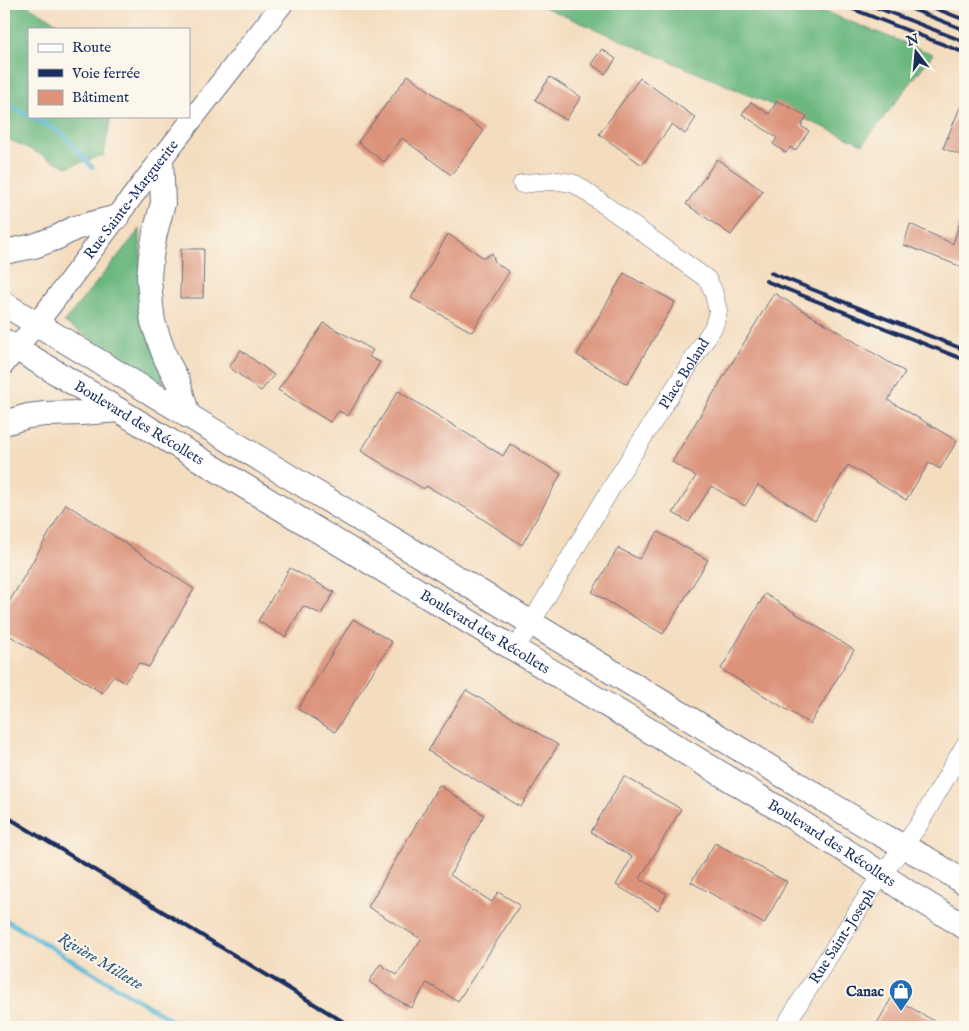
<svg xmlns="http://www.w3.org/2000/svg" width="969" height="1031" font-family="'IM FELL English',serif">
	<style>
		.forest { fill: #6bb780; stroke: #43736f }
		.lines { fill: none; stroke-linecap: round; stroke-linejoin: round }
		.stream { stroke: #56b5d4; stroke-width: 4.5 }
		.building { fill: #dc937a }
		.minor-casing { stroke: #676c80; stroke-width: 19 }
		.tertiary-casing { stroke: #676c80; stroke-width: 23 }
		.secondary-casing { stroke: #676c80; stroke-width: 26 }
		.minor { stroke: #fff; stroke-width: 18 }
		.tertiary { stroke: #fff; stroke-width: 21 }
		.secondary { stroke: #fff; stroke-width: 24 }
		.rail { stroke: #1b2f5e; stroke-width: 4 }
		.labels { text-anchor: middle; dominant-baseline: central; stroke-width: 4; stroke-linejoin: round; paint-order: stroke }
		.street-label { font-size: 15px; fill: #1b2f5e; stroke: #fbf7ec }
		.poi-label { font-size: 15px; font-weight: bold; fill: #1b2f5e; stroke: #fbf7ec; text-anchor: end }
		.water-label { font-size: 16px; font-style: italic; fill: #2d5781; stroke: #fbf7ec }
	</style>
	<rect width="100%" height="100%" fill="#fbf7ec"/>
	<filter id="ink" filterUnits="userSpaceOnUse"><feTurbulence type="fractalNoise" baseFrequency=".02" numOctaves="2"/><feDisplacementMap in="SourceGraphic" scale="10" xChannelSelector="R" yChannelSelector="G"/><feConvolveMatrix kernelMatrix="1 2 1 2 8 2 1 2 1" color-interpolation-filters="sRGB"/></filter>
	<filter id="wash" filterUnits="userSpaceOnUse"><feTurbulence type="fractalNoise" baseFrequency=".0096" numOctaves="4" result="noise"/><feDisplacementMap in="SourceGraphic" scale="20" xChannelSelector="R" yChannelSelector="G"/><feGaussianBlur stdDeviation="1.12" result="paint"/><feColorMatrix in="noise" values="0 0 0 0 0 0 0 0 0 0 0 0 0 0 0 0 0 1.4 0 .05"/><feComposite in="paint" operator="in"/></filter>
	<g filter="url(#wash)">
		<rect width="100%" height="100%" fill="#f4ddbf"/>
		<path class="forest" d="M4,4H25L68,29H29V116H111L104,155L67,167L4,137Z
			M537,4H805L933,54L863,144Z
			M140,229L141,311L165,385L64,322Z"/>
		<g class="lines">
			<path class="stream" d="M4,103L29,116
				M30,116L62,133L92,167
				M4,919L183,1027"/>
		</g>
		<g id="blocks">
			<path class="building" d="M602,49L616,59L605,74L591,64Z
				M408,75L484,131L451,175L402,138L384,162L358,142Z
				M550,77L581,97L566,120L535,100Z
				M640,78L696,118L685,134L672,124L642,165L599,134Z
				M965,96V157L943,148Z
				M777,101L807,116L801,126L809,131L795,151L790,147L786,153L773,144L777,138L742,114L751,102L769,114Z
				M717,159L763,191L731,235L686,204Z
				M963,213H965V268L904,245L910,224L953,244Z
				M448,234L484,258L492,253L495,262L509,272L472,332L411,298Z
				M181,249H204L203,298H180Z
				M624,273L675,302L627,384L577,355Z
				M774,293L905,372L888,400L957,441L940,469L929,463L906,500L848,465L815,520L758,485L745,506L711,486L689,522L673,513L696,476L672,462Z
				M324,323L373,350L369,357L380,362L348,416L339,411L330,422L278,390Z
				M241,350L274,375L261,391L229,367Z
				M398,391L503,456L510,444L561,474L522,545L466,508L426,486L424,489L361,451Z
				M66,504L194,589L149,667L139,663L125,682L113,676L102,693L4,632V611Z
				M658,532L708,560L663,634L592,592L618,548L639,559Z
				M290,568L334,592L321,614L303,606L285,637L258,621Z
				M765,594L854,650L810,724L721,669Z
				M353,619L392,642L335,732L298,709Z
				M466,690L558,745L521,807L428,751Z
				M624,776L681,809L640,879L667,894L658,910L616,885L632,857L591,832Z
				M439,785L484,815L450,875L492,902L498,892L520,905L458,1001L427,983L411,1008L369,982L380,964L397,975L421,939L368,907Z
				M715,843L787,882L764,924L691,882Z
				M892,997L945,1027H875Z"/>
		</g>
	</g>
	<g filter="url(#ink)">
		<use href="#blocks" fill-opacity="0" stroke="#676c80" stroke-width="1"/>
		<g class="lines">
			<g class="minor-casing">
				<g id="minor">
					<path id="s1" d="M515,650L613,485L714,326L718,311L713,290L707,279L577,185C558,178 542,182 522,184"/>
					<path id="s2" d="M784,1027L870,892L918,826L965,745"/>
				</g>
			</g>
			<g class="tertiary-casing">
				<g id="tertiary">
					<path id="s3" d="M4,364L48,309L141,185L282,4"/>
				</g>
			</g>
			<g class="secondary-casing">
				<g id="secondary">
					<path d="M161,159L163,203L155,233L151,256L149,277L151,306L153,322L159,340L166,359L178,382L188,416"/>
					<path d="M4,252L34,246L58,237L75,228L117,217"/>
					<path d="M4,304L880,834L927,859L965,883"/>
					<path id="s4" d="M4,341L786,813L860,860L906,891L965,927"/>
					<path d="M4,423L28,416L45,414L82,413L118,410"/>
				</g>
			</g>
			<use href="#minor" class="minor"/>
			<use href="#tertiary" class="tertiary"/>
			<use href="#secondary" class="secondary"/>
			<path class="rail" d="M840,4L965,53
				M868,4L965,42
				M899,4L965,30
				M924,4L965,20
				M953,4L965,8
				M771,273L965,350
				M766,281L965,360
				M4,815L352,1027"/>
		</g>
	</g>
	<defs>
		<g id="shop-pin" transform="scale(1.25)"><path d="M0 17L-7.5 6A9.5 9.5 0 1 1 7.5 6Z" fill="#1f6fb2" stroke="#fbf7ec"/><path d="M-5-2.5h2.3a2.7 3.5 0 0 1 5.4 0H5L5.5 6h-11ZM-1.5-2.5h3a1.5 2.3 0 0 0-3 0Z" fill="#fff"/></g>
	</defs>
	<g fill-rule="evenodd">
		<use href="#shop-pin" x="901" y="991"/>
	</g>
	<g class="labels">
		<g class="street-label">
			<text stroke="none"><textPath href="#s3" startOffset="208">Rue Sainte-Marguerite</textPath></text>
			<text stroke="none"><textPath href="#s1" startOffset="324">Place Boland</textPath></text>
			<text stroke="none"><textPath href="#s4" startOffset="158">Boulevard des Récollets</textPath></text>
			<text stroke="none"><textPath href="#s4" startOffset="562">Boulevard des Récollets</textPath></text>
			<text stroke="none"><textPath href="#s4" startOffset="968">Boulevard des Récollets</textPath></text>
			<text stroke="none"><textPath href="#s2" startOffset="108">Rue Saint-Joseph</textPath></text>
		</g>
		<g class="poi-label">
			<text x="884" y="991">Canac</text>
		</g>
		<g class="water-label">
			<text transform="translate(100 962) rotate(31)">Rivière Millette</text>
		</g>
	</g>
	<rect width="969" height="1031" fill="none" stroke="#fbf7ec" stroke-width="20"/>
	<rect x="28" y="28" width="162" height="90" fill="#fbf7ec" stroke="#a1a7b3"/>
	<rect x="38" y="44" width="25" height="8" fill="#ffffff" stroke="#a1a7b3"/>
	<text x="72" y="52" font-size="15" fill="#1b2f5e">Route</text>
	<rect x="38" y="69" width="25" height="8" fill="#1b2f5e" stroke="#a1a7b3"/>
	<text x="72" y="78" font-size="15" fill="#1b2f5e">Voie ferrée</text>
	<rect x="38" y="90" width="25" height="15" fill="#dc937a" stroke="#a1a7b3"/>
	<text x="72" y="102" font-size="15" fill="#1b2f5e">Bâtiment</text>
	<g transform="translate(916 52) rotate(344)" stroke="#fbf7ec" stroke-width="4" paint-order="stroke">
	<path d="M0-4L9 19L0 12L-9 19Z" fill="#1b2f5e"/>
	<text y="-8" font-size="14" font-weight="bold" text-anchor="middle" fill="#1b2f5e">N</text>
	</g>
</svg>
